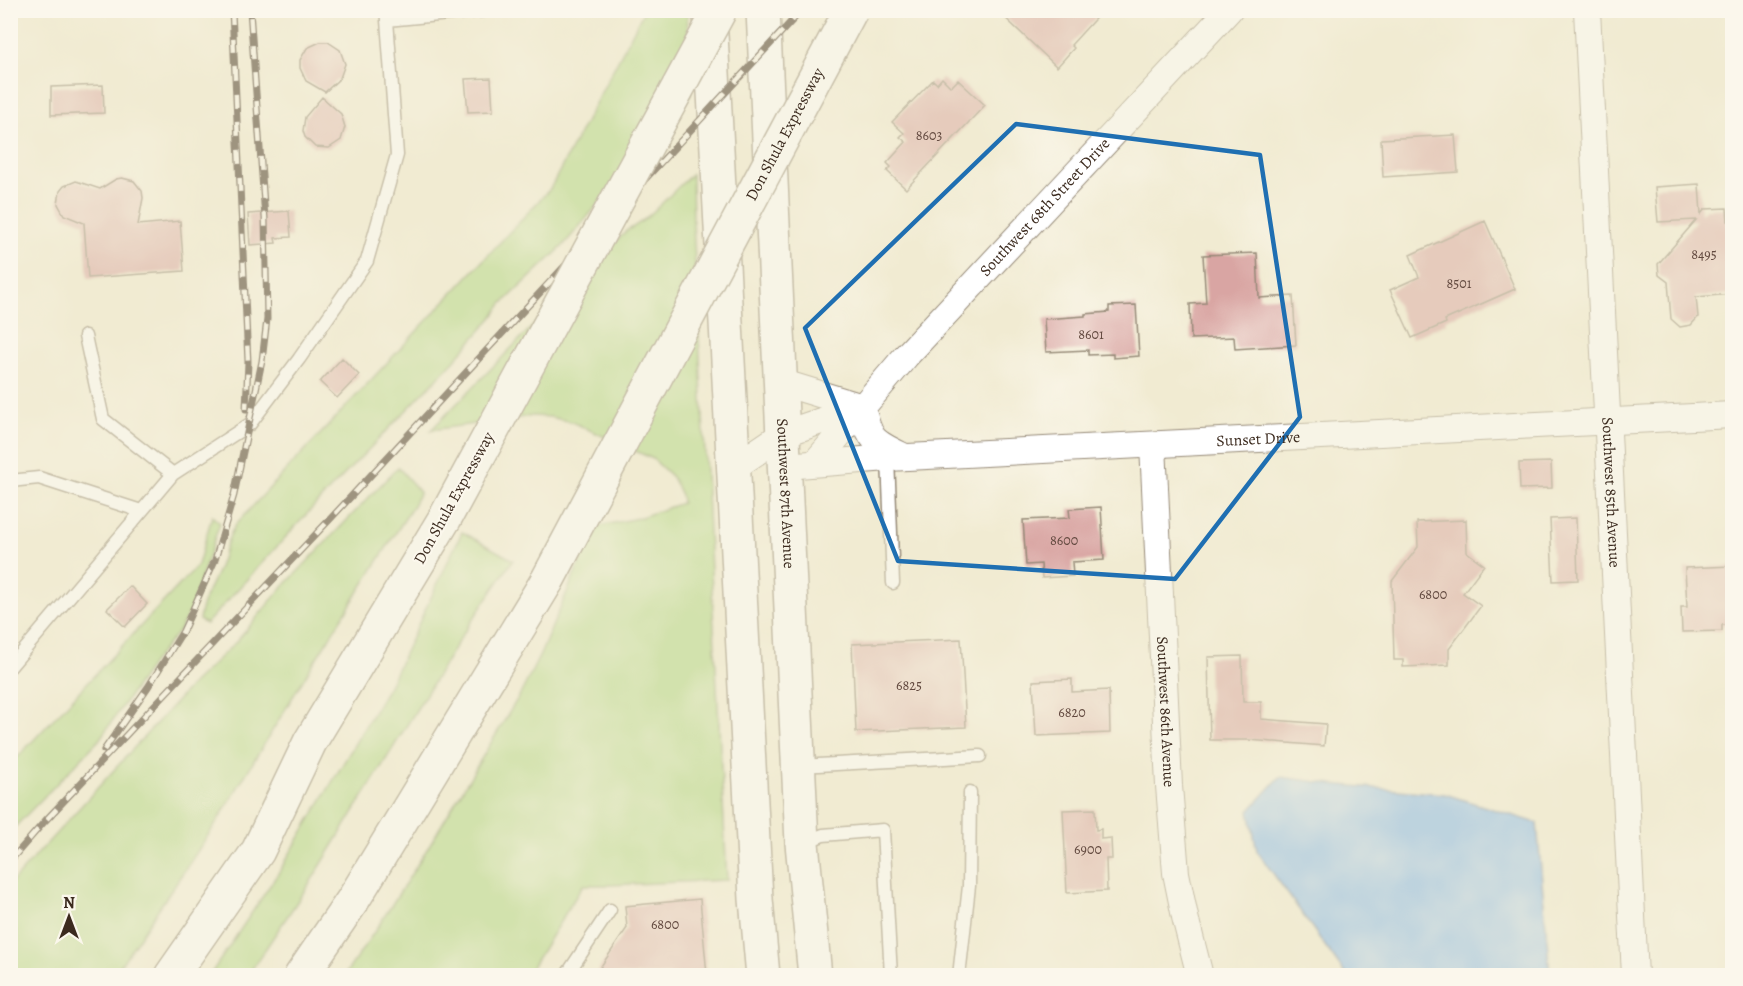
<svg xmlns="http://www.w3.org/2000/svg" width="1743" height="986" font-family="Alegreya,serif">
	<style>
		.green { fill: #aed781; stroke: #748050; stroke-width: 1.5 }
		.water { fill: #7fb5ee; stroke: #5d7086; stroke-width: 1.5 }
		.building { fill: #d9a5a3 }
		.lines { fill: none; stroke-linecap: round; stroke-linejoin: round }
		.lane-casing { stroke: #968a78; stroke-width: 15 }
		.street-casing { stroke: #968a78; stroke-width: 28 }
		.secondary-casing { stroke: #968a78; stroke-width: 36 }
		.highway-casing { stroke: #968a78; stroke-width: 36 }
		.lane { stroke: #fff; stroke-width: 12 }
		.street { stroke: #fff; stroke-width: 26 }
		.secondary { stroke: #fff; stroke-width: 33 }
		.highway { stroke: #fff; stroke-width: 33 }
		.rail-casing { stroke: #3b2a1e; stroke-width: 7 }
		.rail { stroke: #fbf7ec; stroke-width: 4.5; stroke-dasharray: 14; stroke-linecap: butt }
		.highway-bridge-casing { stroke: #968a78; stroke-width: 36; stroke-linecap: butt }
		.highway-bridge { stroke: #fff; stroke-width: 33 }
		.marked { fill: none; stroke: #1f6fb2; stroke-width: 4.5; stroke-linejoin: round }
		.labels { text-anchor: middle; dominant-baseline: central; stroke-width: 4.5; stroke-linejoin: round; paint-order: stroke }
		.number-label { font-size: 14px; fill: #62493f }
		.street-label { font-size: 16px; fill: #3b2a1e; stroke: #fbf7ec }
	</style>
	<rect width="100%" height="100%" fill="#fbf7ec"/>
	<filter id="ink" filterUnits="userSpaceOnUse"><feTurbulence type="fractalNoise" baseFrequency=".0167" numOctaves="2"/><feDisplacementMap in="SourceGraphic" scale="12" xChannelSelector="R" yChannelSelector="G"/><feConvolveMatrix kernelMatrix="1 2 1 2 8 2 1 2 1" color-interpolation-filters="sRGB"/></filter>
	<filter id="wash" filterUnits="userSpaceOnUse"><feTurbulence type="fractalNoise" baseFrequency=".008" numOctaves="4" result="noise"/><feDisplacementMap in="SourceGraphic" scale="24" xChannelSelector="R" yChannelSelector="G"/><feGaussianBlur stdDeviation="1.35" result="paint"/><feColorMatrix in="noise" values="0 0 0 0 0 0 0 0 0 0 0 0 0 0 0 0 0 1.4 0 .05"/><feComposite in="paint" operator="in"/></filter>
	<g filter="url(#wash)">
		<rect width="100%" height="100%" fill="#f1ebd2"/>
		<path class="green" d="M644,11H687L691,95L562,247L502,304L491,319L452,363L317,503L206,624L199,620C201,601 212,585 219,567C225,552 227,537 236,524L550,189Z
			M692,174L693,222L727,880L609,885H583L527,975L344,976L377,928L424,854L521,693L540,655L595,527L638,518L682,503L681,495L672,477L653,459L572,422L550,417L532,416L431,430L626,231C651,219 671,192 692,174Z
			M398,467L420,492L411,509L314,662L215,825L114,975H11V883L194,682L237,641L280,590Z
			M212,516L220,523L189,613L178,632L153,662L99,740L11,831V764L198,565Z
			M462,532L513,560L461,637L315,875L248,975H210L279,872L389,686Z"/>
		<path class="water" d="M1280,777L1340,785L1445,794L1537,823L1550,975H1346L1257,851L1249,811Z"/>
		<g id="blocks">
			<path class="building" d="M997,10H1103L1071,45L1074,48L1057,67Z
				M320,42H328L340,50L345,64L340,78L325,92L306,81L300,68V60L307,48Z
				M491,78L493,111L468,112L465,79Z
				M942,78L951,87L958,80L985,105L906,189L887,171L891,167L887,163L906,142L900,137L904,133L892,122L933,80L937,84Z
				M103,85L104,113L51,115V87Z
				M322,97L341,114L345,127L341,140L329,148L315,147L305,137L303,131L305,117Z
				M1455,135L1458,172L1383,177L1381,139Z
				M122,178L134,181L142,191L143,198L138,225L180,221L184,271L88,278L84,223L64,215L58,204L60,191L64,186L76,181L100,189L116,179Z
				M1699,184L1701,214L1705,209L1727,208L1728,221L1732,220V294L1696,297L1698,317L1691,325L1680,327L1671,319L1668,282L1659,275L1658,264L1696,220L1658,222L1655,187Z
				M289,211L291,237L275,238L276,243L250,245L248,214Z
				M1485,221L1515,289L1445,320L1446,323L1412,338L1390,290L1419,277L1410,255Z
				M1257,253L1259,298L1293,296L1296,345L1235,349L1234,337L1191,339L1190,304L1206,303L1203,255Z
				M1136,305L1139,356L1113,358V354L1088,355V350L1046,352L1044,319L1085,316V314L1109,312V306Z
				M342,358L359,375L337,398L320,382Z
				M1551,462L1552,488L1520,489L1519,463Z
				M1101,507L1104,560L1072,562L1073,576L1042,578L1041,564L1026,565L1023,520L1070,518L1069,509Z
				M1576,518L1578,580L1553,581L1550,519Z
				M1466,520L1467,552L1484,565L1463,593L1481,606L1449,649V665L1403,667V660H1394L1392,581L1418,547L1417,522Z
				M1732,566V624L1722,625V631L1682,632L1681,607H1687L1685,568Z
				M130,586L147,604L125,627L107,609Z
				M961,639L966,727L856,732L852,644Z
				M1242,656L1243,702H1261V719L1326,724L1324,746L1249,740H1210L1208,657Z
				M1072,679V692L1109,690L1110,733L1036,736L1033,681Z
				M1095,809L1096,830L1101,829V839L1111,838L1112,859H1106L1107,891L1067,893L1063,810Z
				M700,899L707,975H595L627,928L625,906Z"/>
		</g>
	</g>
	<g filter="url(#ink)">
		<use href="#blocks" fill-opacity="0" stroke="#968a78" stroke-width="1.5"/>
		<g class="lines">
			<g class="lane-casing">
				<path id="lane" d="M386,10L387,20L490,10
					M85,336L103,419L173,474
					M888,458L893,583
					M10,481L39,478L141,511
					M10,667L173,474L250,424L299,359L367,261L397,155L387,20
					M800,766L980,756
					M803,843L823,835L883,830L891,976
					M566,976L610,910
					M959,976L969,886L970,792"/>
			</g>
			<g class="street-casing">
				<g id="street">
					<path id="s1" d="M1587,10L1635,976"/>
					<path d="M780,382L862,407"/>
					<path d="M862,407C870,442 874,442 905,457"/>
					<path id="s2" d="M1153,445L1169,786L1176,873L1185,917L1200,976"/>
					<path id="s3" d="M815,463L906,356L1229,10"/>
					<path id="s4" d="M785,466L888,458L1732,415"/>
					<path d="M733,468L783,434L859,408"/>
				</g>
			</g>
			<g class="secondary-casing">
				<g id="secondary">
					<path id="s5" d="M763,10L802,843L815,976"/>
					<path d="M710,15L756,899L763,976"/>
				</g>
			</g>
			<g class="highway-casing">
				<path id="highway" d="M171,976L258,851L310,742L445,518
					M301,976L353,900L547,581"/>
			</g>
			<use href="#lane" class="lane"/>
			<use href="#street" class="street"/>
			<use href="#secondary" class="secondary"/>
			<use href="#highway" class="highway"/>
			<g class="rail-casing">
				<path id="rail" d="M232,10L248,362L246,409
					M104,750L148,687L183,631L215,560L234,495L262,361L267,319L265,218L250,10
					M10,861L45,821L333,516L802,10"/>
			</g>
			<use href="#rail" class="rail"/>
			<g class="highway-bridge-casing">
				<g id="highway-bridge">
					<path d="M445,518L720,10"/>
					<path id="s6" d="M547,581L851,10"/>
				</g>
			</g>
			<use href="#highway-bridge" class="highway-bridge"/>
		</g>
	</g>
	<path d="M0 0H1743V986H0ZM1016,124L1260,155L1300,417L1175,579L898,561L805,328Z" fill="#f1ebd2" fill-opacity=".55" fill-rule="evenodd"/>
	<path class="marked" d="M1016,124L1260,155L1300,417L1175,579L898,561L805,328Z"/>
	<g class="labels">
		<g class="number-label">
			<text x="929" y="135">8603</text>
			<text x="1704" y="254">8495</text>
			<text x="1459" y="283">8501</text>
			<text x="1091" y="334">8601</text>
			<text x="1064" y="540">8600</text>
			<text x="1433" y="594">6800</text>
			<text x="909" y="685">6825</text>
			<text x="1072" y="712">6820</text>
			<text x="1088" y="849">6900</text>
			<text x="665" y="924">6800</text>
		</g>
		<g class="street-label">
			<text stroke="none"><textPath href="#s6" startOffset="506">Don Shula Expressway</textPath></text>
			<text stroke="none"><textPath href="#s3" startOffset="344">Southwest 68th Street Drive</textPath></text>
			<text stroke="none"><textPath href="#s4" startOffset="474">Sunset Drive</textPath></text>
			<text stroke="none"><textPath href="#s5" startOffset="484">Southwest 87th Avenue</textPath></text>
			<text stroke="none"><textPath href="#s1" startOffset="483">Southwest 85th Avenue</textPath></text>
			<text transform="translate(454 498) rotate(-61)">Don Shula Expressway</text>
			<text stroke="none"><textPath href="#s2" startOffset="267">Southwest 86th Avenue</textPath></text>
		</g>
	</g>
	<rect width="1743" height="986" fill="none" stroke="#fbf7ec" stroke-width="36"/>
	<g transform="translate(69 917)" stroke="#fbf7ec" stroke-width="4.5" paint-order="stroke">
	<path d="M0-4.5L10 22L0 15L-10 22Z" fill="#3b2a1e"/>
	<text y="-9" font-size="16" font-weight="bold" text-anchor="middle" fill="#3b2a1e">N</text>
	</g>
</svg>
